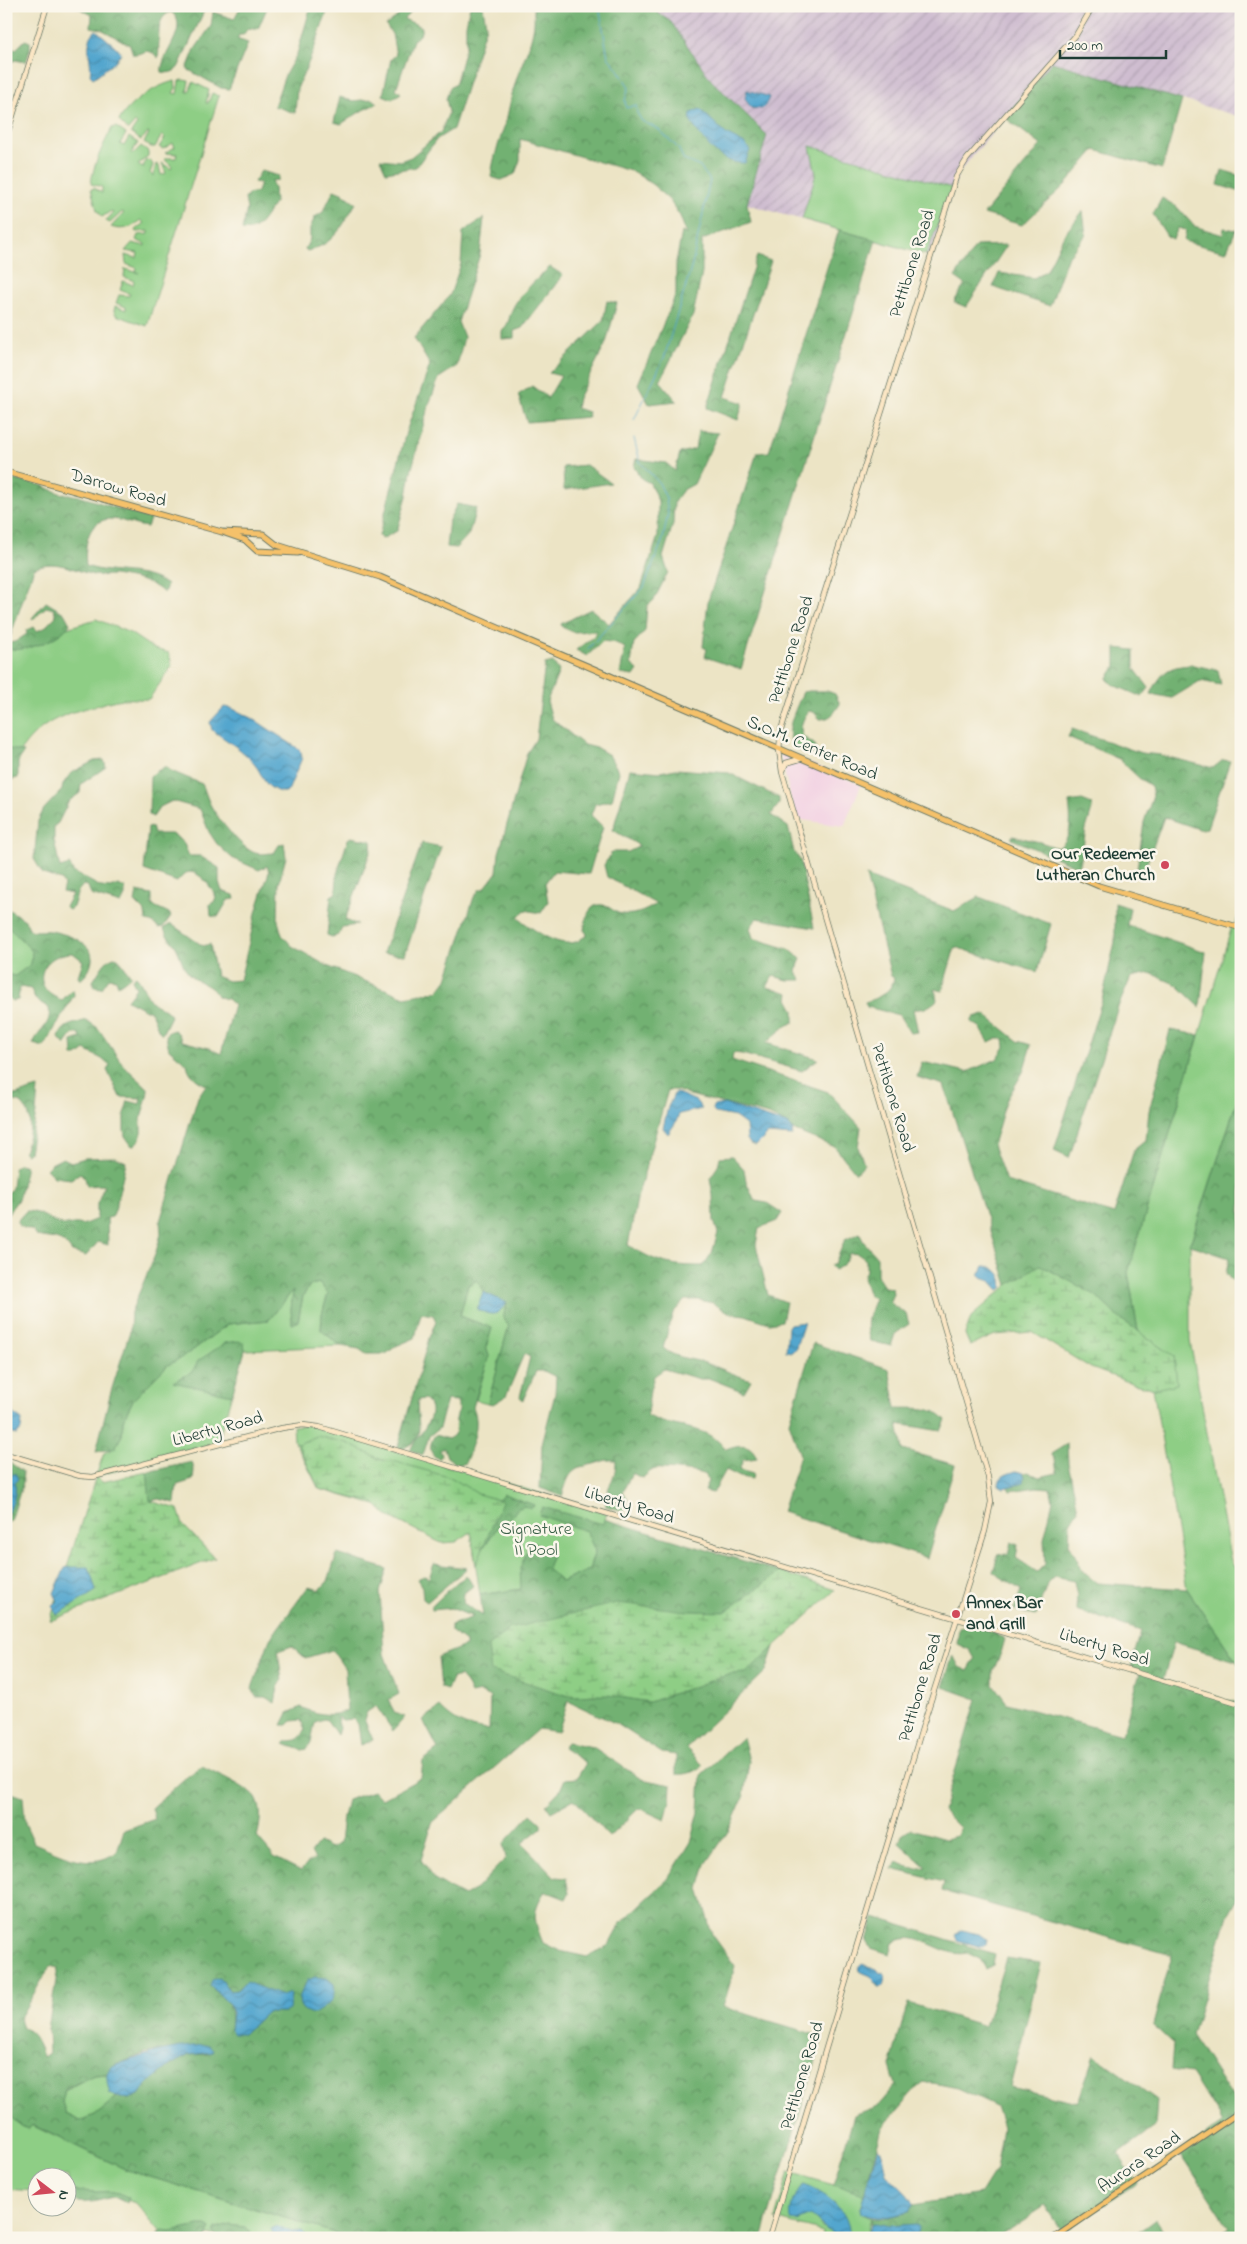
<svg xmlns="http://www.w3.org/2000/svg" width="1247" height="2244" font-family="'Indie Flower',sans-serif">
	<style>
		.built { fill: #f2cfe2 }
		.industrial { fill: url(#industrial-furrows) }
		.green { fill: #8ece85; stroke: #56865c; fill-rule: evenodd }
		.forest { fill: url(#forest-crowns); stroke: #487753; fill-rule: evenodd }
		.wetland { fill: url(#wetland-marsh); stroke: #56865c }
		.water { fill: url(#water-waves); stroke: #397281 }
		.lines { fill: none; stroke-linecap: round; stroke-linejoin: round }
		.stream { stroke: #53a6ce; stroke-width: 1 }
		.secondary-casing { stroke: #677767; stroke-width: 6 }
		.primary-casing { stroke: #677767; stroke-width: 7 }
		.secondary { stroke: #fbe6c4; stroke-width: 4.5 }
		.primary { stroke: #f5c16b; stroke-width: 5 }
		.poi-dot { fill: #d1495b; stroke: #fbf7ec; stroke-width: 2 }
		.labels { text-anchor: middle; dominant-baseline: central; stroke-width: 5; stroke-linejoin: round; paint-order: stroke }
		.street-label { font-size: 18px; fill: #1f3d34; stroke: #fbf7ec }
		.poi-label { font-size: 18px; font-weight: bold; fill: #1f3d34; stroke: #fbf7ec; text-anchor: end }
		.park-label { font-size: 18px; fill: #3b6148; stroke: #fbf7ec }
	</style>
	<defs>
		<pattern id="industrial-furrows" width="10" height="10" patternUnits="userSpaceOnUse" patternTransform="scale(1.25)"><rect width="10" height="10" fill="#cfbdd0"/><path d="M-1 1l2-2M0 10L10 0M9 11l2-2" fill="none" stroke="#b1a3b3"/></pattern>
		<pattern id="forest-crowns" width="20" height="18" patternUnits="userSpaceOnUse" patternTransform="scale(1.25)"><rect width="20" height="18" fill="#72b172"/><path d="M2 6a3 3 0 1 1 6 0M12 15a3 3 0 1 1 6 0" fill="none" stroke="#5d915e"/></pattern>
		<pattern id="wetland-marsh" width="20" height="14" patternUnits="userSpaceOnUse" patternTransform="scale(1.25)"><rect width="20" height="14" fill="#8ece85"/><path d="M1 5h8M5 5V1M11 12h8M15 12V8" fill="none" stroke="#73a86e"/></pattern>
		<pattern id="water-waves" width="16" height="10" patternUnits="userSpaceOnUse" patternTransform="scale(1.25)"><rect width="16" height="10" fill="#53a6ce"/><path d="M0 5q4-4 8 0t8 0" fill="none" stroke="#4488a8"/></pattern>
	</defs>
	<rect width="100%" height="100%" fill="#fbf7ec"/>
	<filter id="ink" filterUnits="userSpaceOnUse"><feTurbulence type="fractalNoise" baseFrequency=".02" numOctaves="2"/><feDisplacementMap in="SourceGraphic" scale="10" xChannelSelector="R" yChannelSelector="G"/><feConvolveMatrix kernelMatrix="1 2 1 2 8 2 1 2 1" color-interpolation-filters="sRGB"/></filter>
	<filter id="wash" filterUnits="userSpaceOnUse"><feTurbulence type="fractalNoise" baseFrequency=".0096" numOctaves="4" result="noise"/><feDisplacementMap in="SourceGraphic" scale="20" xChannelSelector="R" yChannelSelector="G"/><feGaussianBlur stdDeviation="1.12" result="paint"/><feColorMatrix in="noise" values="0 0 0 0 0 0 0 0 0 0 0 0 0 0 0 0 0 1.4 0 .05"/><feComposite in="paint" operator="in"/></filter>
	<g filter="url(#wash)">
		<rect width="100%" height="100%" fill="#ece4c5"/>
		<path class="built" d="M779,750L861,785L844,826L796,819Z"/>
		<path class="industrial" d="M648,6H1241V117L1053,62L959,172L931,253L928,256L747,204L767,135L711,80L671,22Z"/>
		<path class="green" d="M183,80L189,81L187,92H189L193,82L209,90L206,103H208L212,93L219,96L147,326L116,315L114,311L115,306L126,310V307L116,303L119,295L129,296L130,294L120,290L123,281L133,285L134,281L124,277L125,269L139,273L136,272L137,268L126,264L125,255L137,258L138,253L125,251L132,243L145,246V244L136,240L138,235L149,234V231L136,232L135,230L144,223L140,220C134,228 121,231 111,227L124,213L122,212L110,223L106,221L113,213L111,211L102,217L97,210L91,189L94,188L102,193V187L91,184C93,164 103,146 112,128L116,127L126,134L120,144L124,146L129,137L138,143L131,153L133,154L141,146L148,151V156L138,165L143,168L145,161L150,160L153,165L150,173L153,176L156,164L159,166L161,175L166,173L162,163L171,169L172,166L165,160V158H176L177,154L165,153L175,147L173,143L163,149L159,147L165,138L162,135L155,147H151L144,143L149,133H148L141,140L131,133L137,124L135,122L128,130L119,121C128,103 156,85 175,81L176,88L173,93L177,94L179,81Z
			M810,146L952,188L926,255L802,219L816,174Z
			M96,619L130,633L154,649L169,653L172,666L149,699C140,700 133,698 126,699C116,699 105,703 95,706C48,717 27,732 6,777V647Z
			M1241,909V1088L1190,1244V1341L1231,1562L1241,1576V1668L1187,1589L1153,1388L1156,1389L1174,1356L1138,1331L1128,1272L1232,926H1235Z
			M6,923L36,948L28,975L6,978Z
			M477,1280L483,1292L477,1309L498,1313L507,1303L503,1318L509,1325L488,1403L476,1400L489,1356L486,1347L492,1328L460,1316L468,1285Z
			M320,1283L328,1294L322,1314L321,1330L341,1346L245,1350L217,1444L96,1476L104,1453L115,1448L122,1435L123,1420L133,1400L168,1365L189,1353L228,1324L269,1320L294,1289L291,1310L293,1324L298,1321L303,1296L310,1285Z
			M308,1425L607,1513L589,1570L557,1584L480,1595L471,1532L319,1489L294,1440L293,1426Z
			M107,2074L110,2094L117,2097L95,2115L80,2121L66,2114L62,2102L65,2090L94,2075Z
			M6,2102L16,2118L127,2170L351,2238H237L233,2235L164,2236L136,2203L115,2196L68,2193V2176H38L37,2191L6,2189Z
			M789,2172L864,2194L860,2208L861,2213L871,2218L866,2234L868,2238H822L823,2232L775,2219ZM804,2185L835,2203L823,2228L813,2216L810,2215Z"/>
		<path class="forest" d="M75,6H196L205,9L179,66C176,72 168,74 162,72C159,55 192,27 171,12C153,18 161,44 158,58C146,45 145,55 133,54L130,45L101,29L91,27L92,15Z
			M241,6L267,8L258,29L248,28L243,35H239L237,39L248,43L229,89L221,88L187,69L195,49L211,26L213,12L234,19Z
			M311,6H329L313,52L297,89L295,113L274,106L285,75L297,54Z
			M403,6H417L404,19L422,27L420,35L413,40L396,89L401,93L392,99L383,95L391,59L396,55L392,34L386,25L398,16Z
			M470,6H483L486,26L453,129L437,139L416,167L386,172L380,159L400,161L411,157L441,132L449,112L446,99L450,87L455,85L466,45V25Z
			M533,6H648L671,22L711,80L767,135L747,204L751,222L702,240V273L693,315L660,381L677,401L649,404L638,384L676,294V262L682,232L687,235L680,216L670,201L653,185L634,172L520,139V160L515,174L501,180L491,177C493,157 500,141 506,121C509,109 511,96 515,84C522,59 539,33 533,6Z
			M6,32L10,33L12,47L15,50L25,40L30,42V50L26,62L15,60L6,65Z
			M1052,62L1182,100L1162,169L1095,150L1065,185L1022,225L984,214L1041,145L1004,117Z
			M340,97L352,101L372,99L378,103L363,110L341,124L334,122Z
			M1222,170L1241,176V192L1218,185Z
			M261,171L279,176L278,180L271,181L274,188L275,203C265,214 259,234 242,230L247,209L245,199L248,194L257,192L260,183L254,182Z
			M334,190L344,194L356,203C342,226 335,244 307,251L305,249L310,239V228L315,217L323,212Z
			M1162,198L1177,207L1194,226L1223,235L1224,228L1236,230L1226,252L1184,241L1186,230L1178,228L1173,239L1167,236L1153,214Z
			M1083,211L1086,235L1067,258L1050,306L993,287L999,273L1034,278L1047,270L1064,235Z
			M484,218L480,254L458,322L464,337L457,366L439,378L428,407L411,472L407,496L397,531L382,539L379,536L406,432L430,365L414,338L450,295L461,264L463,232Z
			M839,230L876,240L741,669L705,657L707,649L703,647L708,601L757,453L769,452Z
			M1007,245L966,307L954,302L965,284L955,277L976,246Z
			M757,256L771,261L725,397L743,403L738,420L707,408Z
			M550,267L563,275L522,328L514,331V338L502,339V331C510,323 508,319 512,310C518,295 538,278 550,267Z
			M607,301L617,303L606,343L578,398L576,408L588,412L589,417L527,422L518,395L532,386L548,398L561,376L549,373L603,321Z
			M698,431L718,433L694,484L683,490L674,502L673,524L663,557L668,572L654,600L647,606L645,631L634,643L631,664L638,670L634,676L620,674L625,648L616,643L603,641L587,656L576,650L594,636L596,631L573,632L562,627L561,624L591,609L609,624L641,588L658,536V501L650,483L642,479L634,467L636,459L666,463L675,471L680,453L695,449Z
			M586,465L611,483L564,490L563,467Z
			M10,479L41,485L59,493L79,496L150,519L147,527C135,526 124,520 113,519C87,518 84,546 86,566C113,576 143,568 167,585L164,593C151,580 131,578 114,575C107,575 100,576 94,575C73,570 55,558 34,568L8,643L15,642L27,634L26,630L34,627L37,631L44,628L56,616L54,609L46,607L33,620L32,618L46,602L64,613L70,624C59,640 27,652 8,649V645L6,646V488Z
			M457,504L476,508L469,534L456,548L446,547L449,520Z
			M1116,648L1134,650V668L1149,688L1142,697L1114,685L1107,679L1116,666Z
			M553,662L559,671L547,701L552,719L584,745L597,748L609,755L619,772L612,800L595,804L591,815L603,827L589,874L554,871L545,883L548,902L541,913L525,910L518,918C532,928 556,948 576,942C580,941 581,937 586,937L587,934L584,930C586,919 588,903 603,905C609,906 613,911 618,913C631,917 645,912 656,904L607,877L604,865L612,852H628L640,846L613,830L630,769L660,772L676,769L729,773L779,798V804L771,815L788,827L794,852L800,860L814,928L757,918L750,928L753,938L789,949L801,959L796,971L802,980H788L773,976L767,987L789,993L788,999L794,1010V1022L783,1028L766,1043L818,1059L802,1071L742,1054L733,1053L732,1060L828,1092L861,1127L858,1147L864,1164L856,1173L835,1147L795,1131L787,1124L769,1115L690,1095L676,1090H668L638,1194L628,1245C658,1263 668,1266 703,1266L712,1253L718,1233L714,1221L713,1195L710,1178L718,1166L720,1157L732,1156L744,1169L746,1181L755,1201L767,1203L782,1213L777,1221L759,1228L756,1245L768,1295L786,1302L782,1321L769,1323L745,1315L729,1313L713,1303L699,1300H685L673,1313L663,1348C677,1360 694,1358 711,1365C725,1370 737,1376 751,1380L744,1392L711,1379H700L664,1369L654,1376L650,1390L647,1415C675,1432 702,1421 726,1449C739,1444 751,1442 757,1458L743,1460L739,1470L753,1474L752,1479L740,1477L726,1470L713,1493L704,1491L708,1482L706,1475C703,1472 661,1468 656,1469C650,1470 647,1475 642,1478L632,1473L623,1491L627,1498V1507L623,1511L606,1506C603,1489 617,1481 616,1460C602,1459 601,1463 589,1465C568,1470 569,1477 562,1496L540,1488L542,1444L555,1394L556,1377L544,1371H536L523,1400L520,1397L530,1357L524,1354L506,1396L493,1404L488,1403L509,1325L503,1318L507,1303L483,1292L477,1280L468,1285L460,1316L492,1328L486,1347L489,1356L473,1407C481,1425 472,1446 465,1463L458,1465L447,1457L444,1448L440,1450L442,1455L439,1459C428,1454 429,1444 435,1435L448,1439L453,1436L456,1431C453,1420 461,1411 457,1401L447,1400L439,1428L429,1436L423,1455L410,1450C416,1437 444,1412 424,1399L418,1400C415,1412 423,1431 416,1439C414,1443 407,1446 403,1449L398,1447L429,1338L436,1321L433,1315L421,1313L415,1338L396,1346L386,1354H366L359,1349L341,1346L321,1330L322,1314L328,1294L320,1283L310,1285L303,1296L298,1321L292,1324L291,1310L293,1290L269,1320L228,1324L189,1353L168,1365L133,1400L123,1420L122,1435L115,1448L96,1452L110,1395L130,1331L131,1312L155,1255L161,1234L160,1221L198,1097L206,1085C196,1080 189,1075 187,1064L169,1049L166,1036L168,1032L174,1030L178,1033L182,1041L209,1048L221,1054L234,1005L227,999L217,996C212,984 199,984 190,975C181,966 181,953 174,944C170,939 166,936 164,928L171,924L203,946L210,944L216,976L228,981L240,980L257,909L269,872L267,866L259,870L232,858L217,844L209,832L200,809L172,801L160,807L153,817L149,815L150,777L154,773L166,766L171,771L202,784C205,790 206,795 209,802C215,816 241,848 255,853C262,855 267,853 274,853L279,845L284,843L286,857L279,883L278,921L282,935L292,946L327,966L405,997L438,991L447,979L474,897L480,889H484L497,872L499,853L527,753L536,739L545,664Z
			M1193,665L1218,670L1221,685L1200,681L1172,698L1151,694C1162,671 1168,666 1193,665Z
			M809,691H827L835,694L840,704C834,713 831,719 820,719L814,712L809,711C803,717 797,732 805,738C809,741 812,742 816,746L814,755C775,747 792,718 803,692Z
			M1072,729L1141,753L1160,755L1213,768L1223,760L1230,761L1207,828L1202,830L1164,817L1144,871L1137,869L1144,822L1153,796L1151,786L1140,779L1119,759L1068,737Z
			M6,748L24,752L18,762V778L9,780L6,785Z
			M104,760L106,767L81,784L80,793L69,801L58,823L54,826V840L60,868L70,865L73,872L101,887L110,888L118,885L125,888V896L121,904L91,895L88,886L83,885L78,891L73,907L69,910L65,907L72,894L62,892L64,885L61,880L43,874L34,859L38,821L44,809L62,790L63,784L71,773L94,761Z
			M1082,800L1092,804V809L1086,829L1080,864L1078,867L1012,839V836L1040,842L1058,848C1073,838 1071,818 1069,802Z
			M152,827L154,834H171L176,836L184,844L189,856H200L219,868V883L222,891L234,895L235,899L228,900L218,917L211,916L210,904L214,902L216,897C212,888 198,868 186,873C183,875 180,879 177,882L144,870L148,828Z
			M351,837L372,841L371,850L345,920L358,925L342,927L339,935L332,937L327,935L331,896L336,893L337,874L348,839Z
			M422,843L441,847L405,955L383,953Z
			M866,876L954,911L979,897L1051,924L1037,972L955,947L942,991L935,989L937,1000C929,1007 924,1010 913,1009L918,1032L910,1033L899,1015L867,1007L865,1002C878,998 892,992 894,978L891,976Z
			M137,892L152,895V905L169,913L171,916L163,927L159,928L151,922L146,921L145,912L135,902Z
			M1115,903L1130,908L1127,925L1206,952L1200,1007L1177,985L1150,973L1131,977L1118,1007L1069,1158L1054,1151L1102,1000L1115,942Z
			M6,908L25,920L30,930C37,932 43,930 50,931C64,933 94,942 92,960C91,968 87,975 80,980L78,976L83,961L73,953C40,953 28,989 62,1000L73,989L74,995L44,1047L33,1044C39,1029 52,1026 49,1008L35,999L31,989L20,987L18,1000L12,1001L6,996V974L15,976L31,964L32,951L6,924Z
			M114,957L118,958L131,976L118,985L116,979L109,978L102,988L94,987L93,981C99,973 104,960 114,957Z
			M136,976C143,983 146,996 151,1001C157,1008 166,1007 171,1016L162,1034L159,1031L150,1010H146L127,1000L136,988L132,979Z
			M984,1014L1018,1041L1031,1045L1023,1072L1006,1101L993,1145L1006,1181L1114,1214L1134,1150L1146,1140L1149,1111L1170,1030L1199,1035L1128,1272L1138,1331L1119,1318L1095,1295L1040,1265L1008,1285L944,1085L917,1077L922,1062L967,1072L997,1059L1005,1047L1004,1039H995L989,1042L980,1027L971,1022L974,1017Z
			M86,1020L98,1028L123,1065L148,1088C148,1101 142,1109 141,1120C140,1132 145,1138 132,1146L125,1136L124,1130V1114L128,1101L140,1104L141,1098L120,1097L107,1070L110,1066L102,1059L85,1050L77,1056H73L72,1041L81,1038L79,1034H73L65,1045L59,1038C63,1023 74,1025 86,1020Z
			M38,1088L36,1113L29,1152L27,1154L24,1152C29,1138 35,1116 22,1104C18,1101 11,1101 6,1099V1093L15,1095Z
			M1241,1088V1283H1240L1230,1279L1226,1273L1229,1258L1190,1245Z
			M115,1157L126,1162L115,1210L112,1217L107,1218L108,1245L98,1242L86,1256L72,1252C61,1236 54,1240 37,1236L33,1231L19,1226L17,1221L26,1211C40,1211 50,1221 63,1225C69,1226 74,1222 82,1225L97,1219V1204L104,1186L101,1185L87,1186L85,1178L80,1173L71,1179L54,1177L46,1169L51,1164L63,1158L71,1162L85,1158Z
			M19,1164L26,1166C24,1174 21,1194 17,1201C13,1207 9,1210 6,1217V1196L12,1188L14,1168Z
			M860,1233L863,1241L877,1257V1276L884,1287L892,1288L893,1294L890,1301L894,1306L906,1314L909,1324L895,1334L891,1346L870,1341C864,1322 869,1315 875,1298L869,1296L863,1278L866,1270V1260L858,1254L850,1253L842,1266L834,1270L830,1265L835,1263L845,1240Z
			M238,1341L244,1343L245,1350L232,1395L173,1382L192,1372L198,1361L225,1343Z
			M813,1343L889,1369L896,1408C914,1409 933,1405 946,1420L941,1431L898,1424L903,1450L955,1465L927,1558L782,1512L800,1455L789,1422Z
			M1067,1444L1068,1463L1078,1510L1070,1523L1069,1543L1083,1572L1097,1583L1187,1589L1236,1661L1174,1642L1163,1680L1241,1704V1892L1228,1915L1192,2035L1241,2111V2238H1228L1223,2231L1229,2227L1180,2153L1223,2123L1191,2073L1171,2070L1173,2044L1153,2025L1172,1955L942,1891L944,1882L892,1869L898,1862C907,1867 915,1870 926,1867L899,1843L902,1835L911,1829L945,1839L957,1836L960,1828L943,1811L977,1699L943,1687L953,1655L959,1667L968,1671L975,1659L970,1650L957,1644L959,1628C979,1623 988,1630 1005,1639L1001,1653L993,1671V1684L1007,1703L1122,1735L1140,1673L1130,1670L1141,1631L1076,1610L1077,1596L1074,1581L1054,1577L1047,1584L1036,1616L1014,1610L1021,1590L993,1572L998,1555L1008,1554L1011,1542L1018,1545L1016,1558L1037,1572L1045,1564L1044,1539L1053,1500L1050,1488L1037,1487L1010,1491L1008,1487L1016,1485L1025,1477L1023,1473L1028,1472L1039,1477L1057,1473L1055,1459L1051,1454Z
			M6,1460L22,1471L23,1482L11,1521L6,1523C6,1510 20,1495 14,1483L18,1479L14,1475L12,1476L11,1468H6Z
			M192,1462L194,1470L193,1480L177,1485L175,1503L159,1499L150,1501L147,1472Z
			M504,1494L534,1505L533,1507L530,1508L524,1506L517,1509L510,1519L499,1525L483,1548L494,1505Z
			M542,1507L603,1524L604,1519L780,1572L725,1612L687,1611L562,1617L509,1629L488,1646L492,1671L569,1696L608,1695L649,1702L730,1674L746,1673L774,1647L766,1671L686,1748L703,1765C694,1772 688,1775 676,1774V1755L662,1753L617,1724L568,1701L558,1732L538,1729L432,1823L421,1860L436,1881L464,1896L476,1889L506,1858L503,1844L531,1814L541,1823V1828L522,1843L555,1877L566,1878L569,1893L566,1899L545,1891C531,1912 534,1921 543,1943L560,1951L587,1957L609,1945L621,1923L668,1879L691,1842L699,1812L701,1775L743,1737L749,1761L744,1795L729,1830L706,1864L699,1889L712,1934L735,1966L723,2007L823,2037L762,2238H351L127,2170L32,2125L29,2129L20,2126L6,2111V1791L23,1797L25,1823L34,1843C54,1851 81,1866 103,1859C107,1858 112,1855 117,1852L124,1830L155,1819L152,1808L184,1779L202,1766C214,1772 249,1788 256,1798C263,1810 260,1825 257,1837L274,1857L301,1871L307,1863L315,1859L311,1852L319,1842L331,1848L340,1843L343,1817L347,1800L373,1791L382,1799L421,1778L423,1761L438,1749L423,1720L440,1707C455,1723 468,1728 489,1730L490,1697L480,1692L471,1694L466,1683L460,1676L452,1678L447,1690L441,1688L438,1657L465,1646V1642L451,1631V1625L473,1617L451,1608L432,1610L431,1607L457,1582L467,1576L473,1586L464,1593L463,1603L483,1616L480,1595L521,1589L520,1568L531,1541L540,1545L552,1556L548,1565L549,1570L562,1582L589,1570L595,1551L586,1531L539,1515ZM50,1966L58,1968L48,2029L49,2053L43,2057C40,2045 34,2033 22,2027L19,2019ZM222,1981L230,1991L237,1990L241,1985L282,1996L285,2012H266L243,2034L230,2030C232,2009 231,2002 213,1989ZM159,2051L208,2054L189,2055L172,2064L147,2084L139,2095L129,2099L117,2097L95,2115L80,2121L66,2114L62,2102L65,2089L94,2075L107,2074L111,2067L145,2053Z
			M337,1554L387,1569L380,1592L384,1654L399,1694L388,1700L395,1713L405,1717L393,1731L376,1706L367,1712L364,1719L373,1740L361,1745L358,1724L353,1719L343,1720L337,1717L339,1728L337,1735L327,1720L323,1719L315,1722L311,1742L307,1749L302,1750L284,1744L287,1741C297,1741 301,1739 305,1730L301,1720L292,1721L288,1725H282L288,1713L301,1707C315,1714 333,1718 347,1710L345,1669L332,1650L305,1658L292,1646L278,1651L282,1681L278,1687L275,1703L265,1697H256L252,1688L270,1639L308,1587L320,1590L328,1581Z
			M434,1564L467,1568L427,1602L423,1599L422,1587L417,1579L424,1576L429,1578Z
			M567,1742L593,1747L641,1779L671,1785L670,1801L665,1820L639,1808L609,1837L574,1799L551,1812L546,1805L560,1790L565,1779L577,1778L586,1763L563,1748Z
			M874,1917L995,1954L993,1965L986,1969L980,1959L967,1953C943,1959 918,1927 893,1943L890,1954L871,1948L867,1941Z
			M1006,1958L1041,1963L1010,2087L1078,2102L1094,2055L1157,2100L1155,2127L1118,2154L1137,2183L1062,2232L1045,2206L996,2238H915L917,2235L905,2225L890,2226L871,2224V2218L883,2219L909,2212L913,2205L981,2194L996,2170L1003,2128L996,2106L958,2088L923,2081L882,2128L864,2194L833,2185L854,2115L878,2106L896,2085L890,2066L908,2003L985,2026Z
			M68,2188L77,2192C85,2190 90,2192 97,2192C112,2191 116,2191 129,2198L127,2203C111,2191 105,2202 88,2202C81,2203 74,2201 68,2200Z
			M1156,2219L1168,2238H1130Z
			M230,2225L246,2227L250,2231L251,2238L218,2237L214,2233L216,2229Z
			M199,2226H207L211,2229L206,2238H159L158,2233L162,2231L170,2232Z"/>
		<path class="wetland" d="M1040,1265L1095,1295L1119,1318L1174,1356L1177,1384L1155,1389L1134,1384L1091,1368L1032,1332L995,1335L970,1346L965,1334L971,1317L1008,1285Z
			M317,1436L347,1443L382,1460L393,1461L452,1478L478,1494L502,1501L476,1565L471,1532L456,1542L441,1543L386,1515L372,1501L353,1498L319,1489L298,1444Z
			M147,1472L150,1501L178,1509L183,1525L215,1558L50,1621L96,1476L102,1482Z
			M780,1572L835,1590L746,1673L730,1674L649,1702L608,1695L569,1696L491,1671L488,1646L509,1629L617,1603L687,1611L725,1612Z"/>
		<path class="water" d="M96,30L115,46L121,53L115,62L93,78L90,75C93,58 82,44 96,30Z
			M747,90L770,97L768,102L762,109L751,108L745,98Z
			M700,109L726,134L745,144L750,150L745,163C718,164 704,140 690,121L691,113Z
			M224,707L231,708L252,718L296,747L301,752L302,758L288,791C282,794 276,791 270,787C263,782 261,772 255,765C244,750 227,741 212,730L210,722Z
			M675,1092L696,1101L702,1109L679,1114L676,1122L668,1134L663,1128L668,1107Z
			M724,1104L787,1124L793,1130L792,1136L768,1134L756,1146L750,1144L747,1139L746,1125L735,1117L715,1113L712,1110L713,1106Z
			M984,1266C996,1266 1005,1277 1002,1288L999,1290L990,1280L979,1276Z
			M483,1292L507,1303C496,1316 493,1317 477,1309Z
			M804,1322L796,1347L792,1352L786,1351L788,1327L790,1324Z
			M6,1402L11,1403L12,1413L22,1420L21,1430L17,1435L6,1433Z
			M6,1468H11L12,1476L15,1473L18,1479L14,1483C18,1490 13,1501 11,1508L6,1514Z
			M1016,1471L1023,1473L1025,1477L1024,1482L1004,1488L999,1485C999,1475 1008,1474 1016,1471Z
			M71,1567H89L96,1591L57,1615L52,1606L58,1601L54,1593L65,1568Z
			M961,1930L979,1934L986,1939L985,1945L982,1947L957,1940L955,1935Z
			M862,1964L877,1969L880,1973L884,1972L885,1978L883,1986L879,1987L871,1976L859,1971L858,1968Z
			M315,1977L327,1978L334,1984C336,2002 328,2004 314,2014C292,2010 299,1994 308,1980Z
			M219,1978L230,1991L237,1990L246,1982L282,1996L290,1993L291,1995L289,2010L285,2012H266L243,2034H234L230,2030L232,2013L229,2004L210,1985L212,1980Z
			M208,2045L213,2049L212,2052L189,2055L172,2064L147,2084L139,2095L129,2099L110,2094C108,2086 104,2075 110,2068C113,2065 120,2063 125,2062C155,2051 176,2046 208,2045Z
			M878,2148C886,2155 883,2165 888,2174C895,2185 910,2193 913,2205L909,2212C891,2216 879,2221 861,2213L860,2208Z
			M804,2185C824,2192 850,2210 849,2234L845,2236L832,2234L810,2215L797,2221L791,2220C789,2208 794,2191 804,2185Z
			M875,2223L890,2226L915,2224L919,2227L915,2238H868L866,2235L871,2224Z
			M278,2226L291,2232L302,2231L307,2238H275L271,2229Z"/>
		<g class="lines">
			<path class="stream" d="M599,6L608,57L617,68L629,87L625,100L626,108L636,105L637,113L642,121L658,129L678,148L684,160L700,167L710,180L692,265L664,358L634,420
				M585,652L644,587L663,539L668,513L666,498L659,483L640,462L634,438"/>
		</g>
	</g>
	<g filter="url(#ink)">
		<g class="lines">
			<g class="secondary-casing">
				<path id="secondary" d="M6,138L47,6
					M783,771L786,763L800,759
					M6,1454L80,1476L93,1477L282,1428L303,1425L319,1427L1241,1704
					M769,2238L923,1725L985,1531L991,1502L988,1477L782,772L779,750L781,730L956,177L967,159L1076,35L1093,6"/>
			</g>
			<g class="primary-casing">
				<path id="primary" d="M6,472L222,532L245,540L257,551L298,553
					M222,532L263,534L277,545L380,577L1099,886L1241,928
					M1054,2238L1241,2111"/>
			</g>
			<use href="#secondary" class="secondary"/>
			<use href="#primary" class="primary"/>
		</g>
	</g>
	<g class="poi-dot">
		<circle cx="1165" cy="865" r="5"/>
		<circle cx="956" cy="1614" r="5"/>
	</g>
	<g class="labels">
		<g class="street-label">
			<text transform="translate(913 264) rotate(-72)">Pettibone Road</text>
			<text transform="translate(118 489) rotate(16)">Darrow Road</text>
			<text transform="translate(792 650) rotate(-72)">Pettibone Road</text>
			<text transform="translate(812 749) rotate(23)">S.O.M. Center Road</text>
			<text transform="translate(892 1098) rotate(73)">Pettibone Road</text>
			<text transform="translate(218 1430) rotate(-15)">Liberty Road</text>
			<text transform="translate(629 1506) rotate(17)">Liberty Road</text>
			<text transform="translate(1104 1648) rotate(17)">Liberty Road</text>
			<text transform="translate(921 1688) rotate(-73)">Pettibone Road</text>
			<text transform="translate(803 2076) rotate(-73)">Pettibone Road</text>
			<text transform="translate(1140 2163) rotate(-34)">Aurora Road</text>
		</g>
		<g class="poi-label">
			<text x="1155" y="855">Our Redeemer<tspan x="1155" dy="21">Lutheran Church</tspan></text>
			<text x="966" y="1604" text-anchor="start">Annex Bar<tspan x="966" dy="21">and Grill</tspan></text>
		</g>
		<g class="park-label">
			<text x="536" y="1530">Signature<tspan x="536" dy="21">II Pool</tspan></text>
		</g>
	</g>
	<rect width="1247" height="2244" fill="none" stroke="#fbf7ec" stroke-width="25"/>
	<g transform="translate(52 2192) rotate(106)"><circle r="24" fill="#fbf7ec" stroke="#a3ada2"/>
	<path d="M0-4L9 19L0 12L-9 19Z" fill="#d1495b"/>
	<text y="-8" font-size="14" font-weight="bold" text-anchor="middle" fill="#1f3d34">N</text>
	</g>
	<path d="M1060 50v8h106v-8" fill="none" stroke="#1f3d34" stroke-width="2.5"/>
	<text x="1067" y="50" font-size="15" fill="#1f3d34" stroke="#fbf7ec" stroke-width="4" paint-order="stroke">200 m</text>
</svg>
